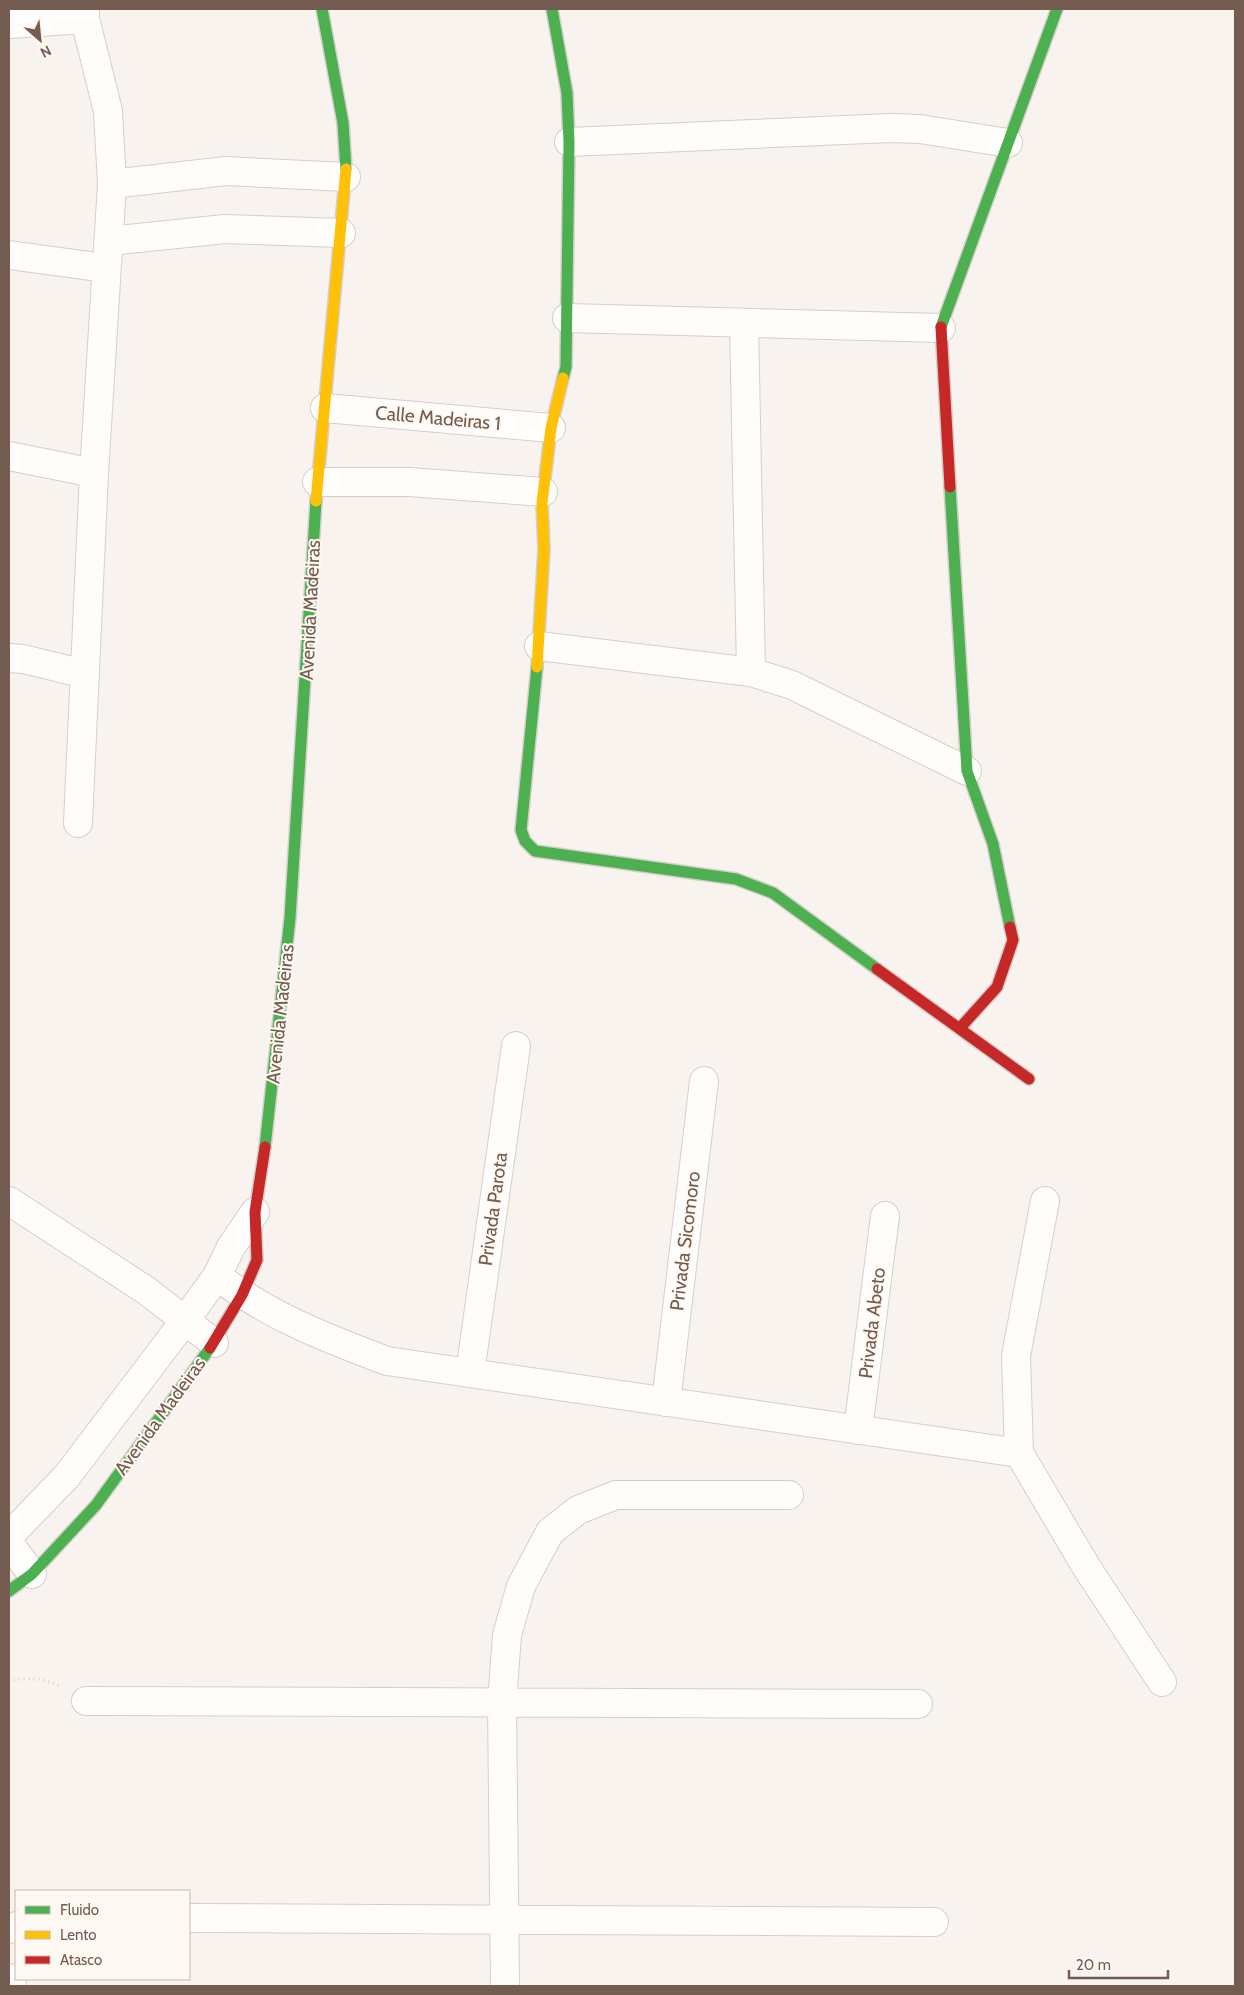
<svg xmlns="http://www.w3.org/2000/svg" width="1244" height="1995" font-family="Cabin,sans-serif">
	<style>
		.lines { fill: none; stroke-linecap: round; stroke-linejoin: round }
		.street-casing { stroke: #d5cfc9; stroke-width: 30 }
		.fast-casing { stroke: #d5cfc9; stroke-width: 14 }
		.slow-casing { stroke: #d5cfc9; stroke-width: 14 }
		.jam-casing { stroke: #d5cfc9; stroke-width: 14 }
		.path { stroke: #d8d1cd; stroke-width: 3; stroke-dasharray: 1 4; stroke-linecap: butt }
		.street { stroke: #fefdfc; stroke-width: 28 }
		.fast { stroke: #4caf50; stroke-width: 11 }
		.slow { stroke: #ffc107; stroke-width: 11 }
		.jam { stroke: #c62828; stroke-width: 11 }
		.labels { text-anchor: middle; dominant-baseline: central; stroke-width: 4; stroke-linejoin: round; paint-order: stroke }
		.street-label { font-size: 19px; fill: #745c50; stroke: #fdf8f1 }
	</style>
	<rect width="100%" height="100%" fill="#f8f3ee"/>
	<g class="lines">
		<g class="street-casing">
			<path id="street" d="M9,24L85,19
				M569,142L891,128L920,129L1008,143
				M112,184L226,171L346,177
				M109,241L225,229L341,233
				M9,255L105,268
				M567,318L941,328
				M744,323L751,672
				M325,408L551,428
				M9,456L94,473
				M317,482H409L543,492
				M539,646L751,672L792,685L967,771
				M9,658L23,659L85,674
				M78,823L94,473L112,184L108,111L85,19V9
				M9,1201L147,1291L214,1343
				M1045,1201L1016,1356L1019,1453L1087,1568L1162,1682
				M217,1276C269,1316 326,1338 387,1361L1019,1453
				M470,1373L516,1046
				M666,1402L704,1081
				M858,1430L885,1216
				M9,1536L67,1476L186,1319L217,1276L231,1247L255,1212
				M9,1543L32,1574
				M86,1701L918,1704
				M189,1918L934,1922
				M9,1929L16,1926
				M9,1978L12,1986
				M505,1986L502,1702L507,1635L521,1586L550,1532L578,1510L616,1495H789"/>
		</g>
		<g class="fast-casing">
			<path id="fast" d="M322,9L343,123L346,169
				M552,9L567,93L569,142L566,367L563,378
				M941,327L1057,9
				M950,487L967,771L993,844L1010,927
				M537,667L521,830L525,841L535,851L736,879L773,893L877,969
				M265,1147L290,918L316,501
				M9,1591L32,1574L96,1505L210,1348"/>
		</g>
		<g class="slow-casing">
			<path id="slow" d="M316,501L346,169
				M537,667L544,549L542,503L551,428L563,378"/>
		</g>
		<g class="jam-casing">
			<path id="jam" d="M941,327L950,487
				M877,969L1029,1079
				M960,1028L997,987L1013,940L1010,927
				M210,1348L242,1295L257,1260L255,1212L265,1147"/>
		</g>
		<path class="path" d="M9,1682C25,1676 46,1678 61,1687"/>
		<use href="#street" class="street"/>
		<use href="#fast" class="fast"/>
		<use href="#slow" class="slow"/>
		<use href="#jam" class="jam"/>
	</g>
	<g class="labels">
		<g class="street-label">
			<text transform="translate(438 418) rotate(5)">Calle Madeiras 1</text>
			<text transform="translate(310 610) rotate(-87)">Avenida Madeiras</text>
			<text transform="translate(280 1014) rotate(-84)">Avenida Madeiras</text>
			<text transform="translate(493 1209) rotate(-82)">Privada Parota</text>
			<text transform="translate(685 1241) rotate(-83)">Privada Sicomoro</text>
			<text transform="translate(872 1323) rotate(-83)">Privada Abeto</text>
			<text transform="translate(160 1416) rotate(-54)">Avenida Madeiras</text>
		</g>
	</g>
	<rect width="1244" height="1995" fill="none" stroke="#745c50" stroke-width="20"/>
	<rect x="15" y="1890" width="175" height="90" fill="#fdf8f1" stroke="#c6bab1"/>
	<rect x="25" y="1906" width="25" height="8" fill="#4caf50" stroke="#c6bab1"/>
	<text x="60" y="1915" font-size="15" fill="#745c50">Fluido</text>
	<rect x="25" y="1931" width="25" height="8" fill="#ffc107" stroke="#c6bab1"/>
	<text x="60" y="1940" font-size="15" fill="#745c50">Lento</text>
	<rect x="25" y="1956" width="25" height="8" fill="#c62828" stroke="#c6bab1"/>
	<text x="60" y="1965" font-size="15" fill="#745c50">Atasco</text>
	<g transform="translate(40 40) rotate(153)" stroke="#fdf8f1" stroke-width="4" paint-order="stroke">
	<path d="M0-4L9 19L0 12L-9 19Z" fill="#745c50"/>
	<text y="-8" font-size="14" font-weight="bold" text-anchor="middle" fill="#745c50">N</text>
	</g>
	<path d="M1069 1970v8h99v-8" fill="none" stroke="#745c50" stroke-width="2.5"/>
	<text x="1076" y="1970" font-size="15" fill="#745c50" stroke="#fdf8f1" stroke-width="4" paint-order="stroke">20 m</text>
</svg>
